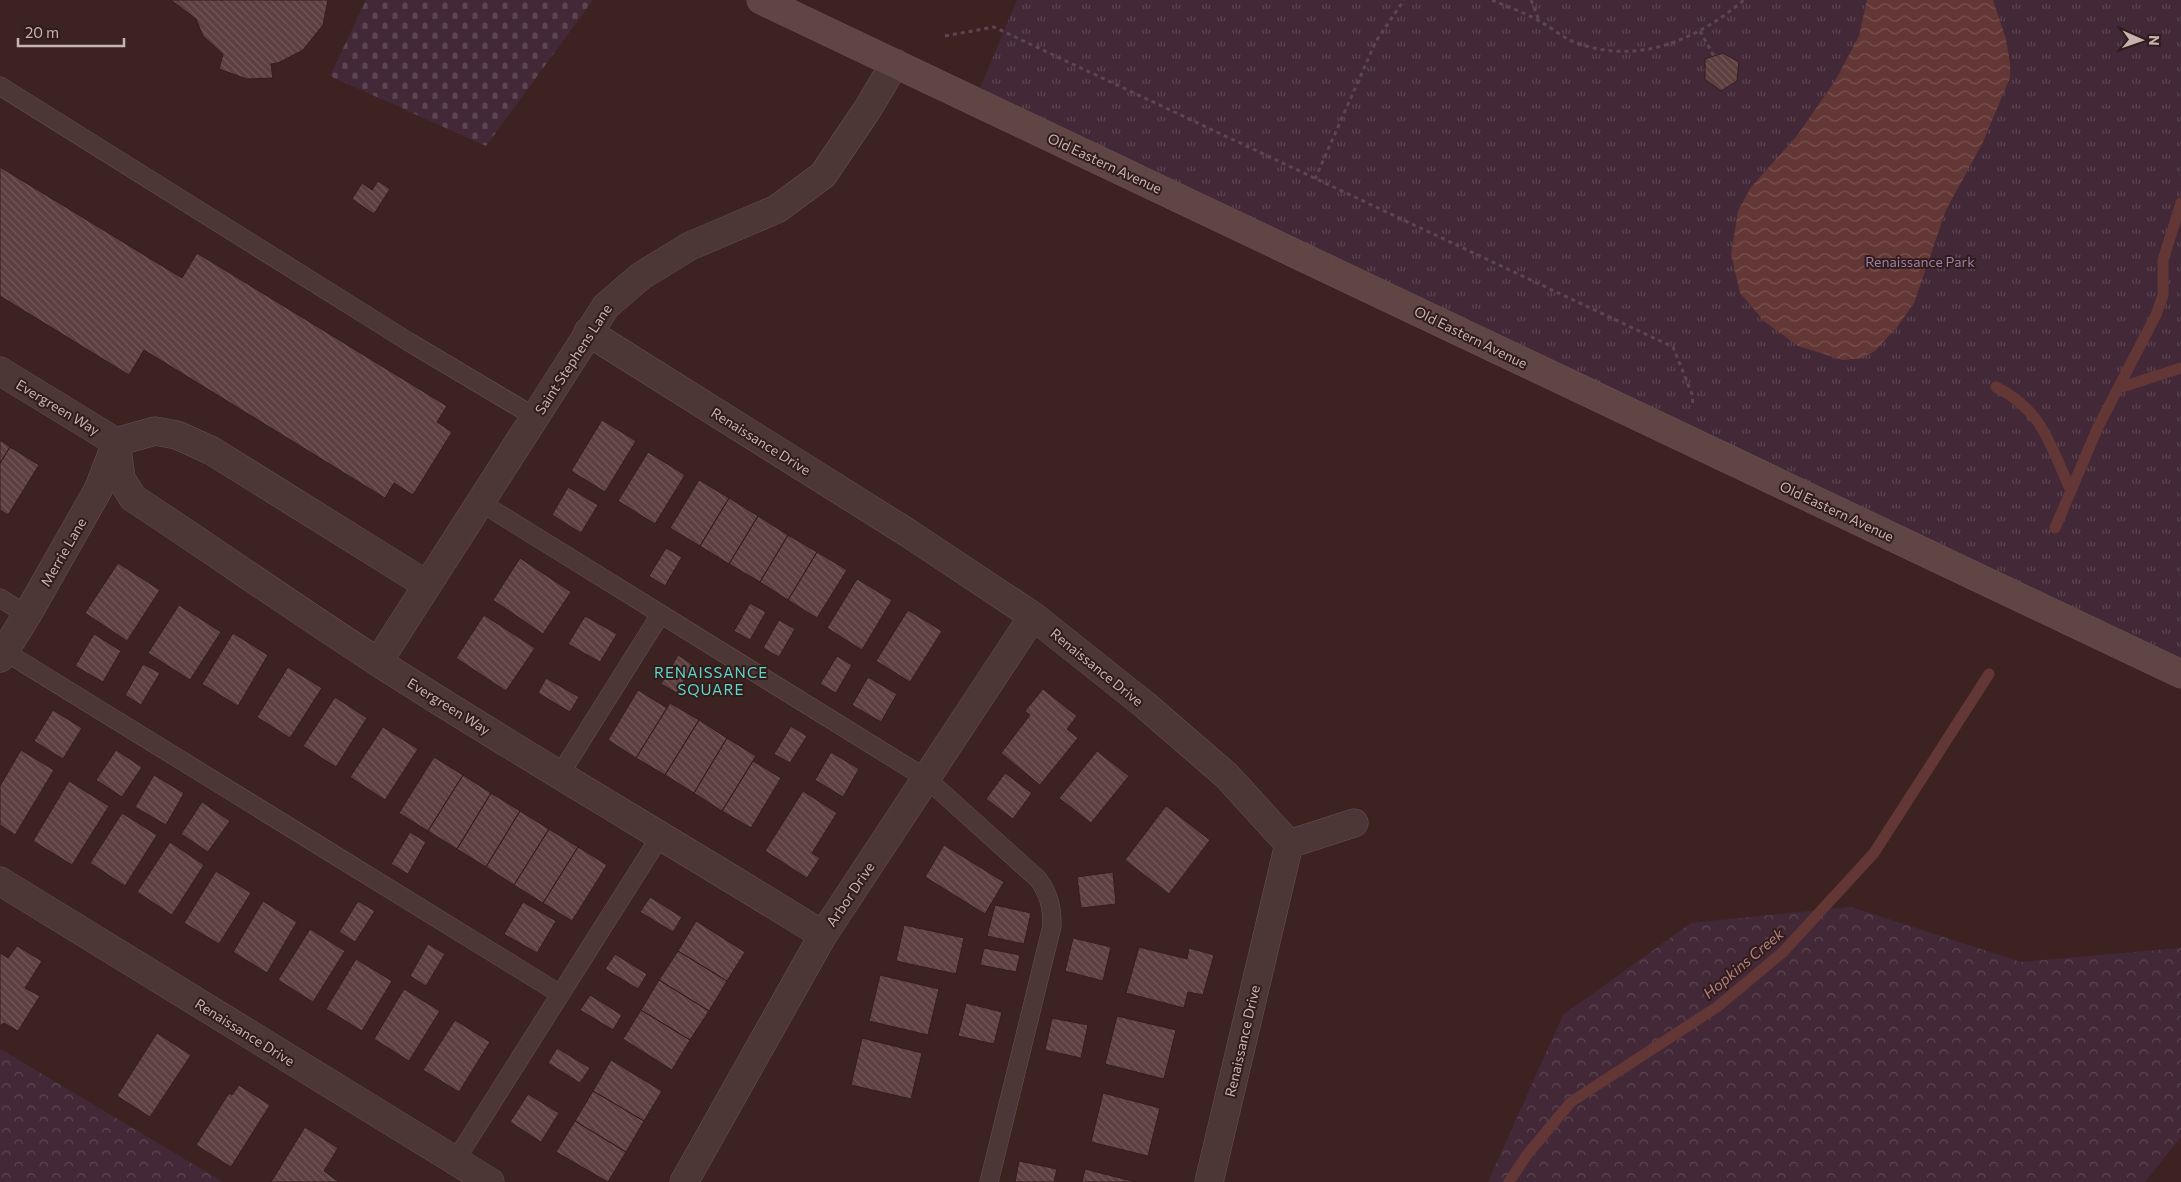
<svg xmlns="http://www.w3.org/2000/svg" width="2181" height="1182" font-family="Commissioner,sans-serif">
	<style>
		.forest { fill: url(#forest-crowns) }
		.cemetery { fill: url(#cemetery-stones) }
		.park { fill: url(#park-tufts) }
		.water { fill: url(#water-waves) }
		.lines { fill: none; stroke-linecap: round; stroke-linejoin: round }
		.stream { stroke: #633735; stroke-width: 11 }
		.building { fill: url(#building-back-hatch); stroke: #331e1d }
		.lane-casing { stroke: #675251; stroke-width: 19 }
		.street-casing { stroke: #675251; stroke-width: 29 }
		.secondary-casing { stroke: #675251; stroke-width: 29 }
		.path { stroke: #5e4650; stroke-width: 3; stroke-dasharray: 4 4; stroke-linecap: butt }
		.lane { stroke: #4c3736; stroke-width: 18 }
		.street { stroke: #4c3736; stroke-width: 28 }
		.secondary { stroke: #5f4644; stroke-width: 28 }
		.labels { text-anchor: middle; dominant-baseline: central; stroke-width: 4; stroke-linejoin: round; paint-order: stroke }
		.street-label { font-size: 14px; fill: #c8b3b1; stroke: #311c1b }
		.park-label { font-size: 14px; fill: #9b7fa8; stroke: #311c1b }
		.neighbourhood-label { font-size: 15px; letter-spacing: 1px; fill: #5ed6c8; stroke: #311c1b }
		.water-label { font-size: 15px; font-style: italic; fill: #b48080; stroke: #311c1b }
	</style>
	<defs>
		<pattern id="forest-crowns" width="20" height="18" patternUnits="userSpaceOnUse" patternTransform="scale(1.25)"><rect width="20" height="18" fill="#432937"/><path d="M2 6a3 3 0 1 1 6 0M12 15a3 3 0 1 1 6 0" fill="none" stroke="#5d4652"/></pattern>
		<pattern id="cemetery-stones" width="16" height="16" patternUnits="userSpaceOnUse" patternTransform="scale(1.25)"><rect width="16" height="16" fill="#432937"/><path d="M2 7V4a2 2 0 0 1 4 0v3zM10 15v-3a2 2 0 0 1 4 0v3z" fill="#5d4652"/></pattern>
		<pattern id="park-tufts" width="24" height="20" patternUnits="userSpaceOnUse" patternTransform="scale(1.25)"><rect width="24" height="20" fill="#432937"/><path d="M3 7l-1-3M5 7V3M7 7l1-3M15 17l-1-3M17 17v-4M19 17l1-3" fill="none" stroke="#5d4652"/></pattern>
		<pattern id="water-waves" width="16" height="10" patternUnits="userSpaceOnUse" patternTransform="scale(1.25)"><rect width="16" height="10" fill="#633735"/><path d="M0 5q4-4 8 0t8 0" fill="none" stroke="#785250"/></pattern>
		<pattern id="building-back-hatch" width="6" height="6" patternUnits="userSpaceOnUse" patternTransform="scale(1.25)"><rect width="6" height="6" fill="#5c3f3e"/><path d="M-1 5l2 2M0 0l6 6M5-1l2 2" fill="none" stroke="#725858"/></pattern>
	</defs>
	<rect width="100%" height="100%" fill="#3c2322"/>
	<path class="forest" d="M1851,907L2021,962L2181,948V1137L2145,1182H1488L1563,1015L1691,923Z
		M0,1050H2L223,1182H0Z"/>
	<path class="cemetery" d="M366,0H593L486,146L330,76Z"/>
	<path class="park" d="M1017,0H2181V674L974,102Z"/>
	<path class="water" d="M1867,0H1993L2006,39L2010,63V78L1982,144L1946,210L1914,303L1898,326L1875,351L1862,358L1843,360L1798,346L1765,322L1740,293L1731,254L1738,211L1751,187L1796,137L1835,81L1859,36Z"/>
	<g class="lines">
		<path class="stream" d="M1996,387C2044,411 2050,446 2071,491
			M2119,388L2181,368
			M2055,528L2098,427L2156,315L2163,295V260L2181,203
			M1509,1182L1526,1156L1571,1102L1717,1007L1783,952L1874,853L1989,674"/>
	</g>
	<path class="building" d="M171,0H328L323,25L303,50L278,63L271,64L273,78L247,79L219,69L223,54L203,36L196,19Z
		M1723,53L1739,62L1737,81L1721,91L1705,79V59Z
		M0,167L182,278L197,253L447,406L437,422L452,432L413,495L394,483L385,498L144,350L129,375L0,296Z
		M378,181L390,189L374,214L352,199L362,183L372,190Z
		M602,420L636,441L605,492L571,471Z
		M0,440L10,447L0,463Z
		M10,447L39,465L8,515L0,510V463Z
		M648,452L685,475L655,524L618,501Z
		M699,480L729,498L700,546L670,528Z
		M568,487L598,505L581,533L552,515Z
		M729,498L758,516L729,564L700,546Z
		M758,516L788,535L760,582L729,564Z
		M788,535L817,552L788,600L760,582Z
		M666,548L682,557L665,586L649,576Z
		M817,552L847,570L817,618L788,600Z
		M520,558L571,592L543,634L493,600Z
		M118,563L160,590L127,641L85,613Z
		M857,579L892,600L862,650L827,628Z
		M750,603L766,612L750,640L734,631Z
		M179,605L221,632L190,680L148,653Z
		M908,610L942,631L910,682L876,661Z
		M484,615L535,648L506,691L456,658Z
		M585,616L617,634L600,662L568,644Z
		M779,620L795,629L779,657L763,648Z
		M233,633L268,655L238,706L202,684Z
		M94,634L121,651L103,682L75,666Z
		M678,655L693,665L677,693L661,684Z
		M837,656L852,665L836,693L820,684Z
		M143,664L160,673L141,705L125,695Z
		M288,667L322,688L290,738L257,717Z
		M868,677L897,694L881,722L852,705Z
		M546,678L579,697L570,712L538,693Z
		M1043,689L1077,716L1067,729L1078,738L1040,785L1001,753L1030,715L1025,711Z
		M638,690L667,708L636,758L608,740Z
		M335,697L367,718L336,767L303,746Z
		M670,703L699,720L665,775L636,758Z
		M53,710L82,728L63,759L34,741Z
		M699,720L727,738L694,793L665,775Z
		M791,726L807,736L790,763L774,754Z
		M383,727L418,749L385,800L350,777Z
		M727,738L756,756L722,811L694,793Z
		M21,750L54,770L15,835L0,825V786Z
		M116,750L142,767L122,797L96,780Z
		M1097,751L1129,776L1091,823L1059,798Z
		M831,752L859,769L843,797L815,780Z
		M434,757L463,775L428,831L399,813Z
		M753,761L781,778L751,828L722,811Z
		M1005,773L1032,793L1013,819L986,799Z
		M154,775L184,793L166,825L135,807Z
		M463,775L491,793L457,849L428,831Z
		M69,781L109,806L72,865L33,841Z
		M803,791L837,813L812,853L820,858L807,878L765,851Z
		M491,793L520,811L486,867L457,849Z
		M202,802L230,821L208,852L181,834Z
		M1166,806L1210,840L1169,894L1125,860Z
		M520,811L549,829L514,885L486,867Z
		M122,813L157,835L125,886L90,863Z
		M549,829L578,847L543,903L514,885Z
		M410,832L426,842L408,874L391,864Z
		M170,842L204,865L172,915L137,892Z
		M944,845L1004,882L985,914L925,877Z
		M578,847L607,865L572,921L543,903Z
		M216,871L251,893L219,944L184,923Z
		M1113,872L1116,904L1081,908L1077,877Z
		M650,897L682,917L673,932L640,912Z
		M263,901L297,922L267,973L233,952Z
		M358,901L375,911L355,942L339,932Z
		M523,902L556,921L537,953L504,934Z
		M995,905L1031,913L1024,944L987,936Z
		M696,921L745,952L727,981L678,951Z
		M904,925L964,938L956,974L896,961Z
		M310,929L345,951L313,1002L278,980Z
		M1073,938L1111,947L1103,981L1065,971Z
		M428,944L445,954L426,986L410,976Z
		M17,946L42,961L25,988L40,996L18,1031L4,1023L0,1026V953L8,958Z
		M1139,947L1187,959L1189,948L1214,955L1203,995L1188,992L1184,1008L1126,993Z
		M984,948L1020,955L1016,972L980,965Z
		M678,951L727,981L709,1011L659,980Z
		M615,954L647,974L638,989L605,969Z
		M356,959L392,981L362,1031L326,1009Z
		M880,975L939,989L928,1035L869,1021Z
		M659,980L709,1011L690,1040L641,1010Z
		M404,989L440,1011L409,1061L374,1039Z
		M590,995L622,1015L613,1030L580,1010Z
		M966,1003L1002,1012L994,1044L958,1036Z
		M641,1010L690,1040L672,1070L623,1039Z
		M1117,1016L1176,1030L1164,1079L1105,1064Z
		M1052,1018L1088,1025L1081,1058L1045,1050Z
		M455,1020L490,1042L459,1092L423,1070Z
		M157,1033L191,1055L150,1117L117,1096Z
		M862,1038L922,1053L911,1099L851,1085Z
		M557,1048L590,1068L580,1083L548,1063Z
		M611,1060L662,1091L644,1121L593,1091Z
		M239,1085L270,1105L231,1167L196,1145L229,1093L232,1095Z
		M593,1091L644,1121L626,1152L575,1121Z
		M1103,1093L1160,1108L1148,1156L1091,1142Z
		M528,1094L559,1113L541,1142L510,1122Z
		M575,1121L626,1152L608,1182L556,1152Z
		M305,1127L338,1148L324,1171L339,1182H271Z
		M1019,1161L1057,1169L1054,1182H1015Z
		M1085,1169L1136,1182H1082Z"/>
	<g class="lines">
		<g class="lane-casing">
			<path id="lane" d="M0,86L409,342L535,417
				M480,502L927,779L1038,879C1049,894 1052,907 1052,926L989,1182
				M0,598L27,615
				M4,651L560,994
				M559,776L660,615
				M455,1161L661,835"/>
		</g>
		<g class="street-casing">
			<path id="street" d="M588,332L908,533L1033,616L1145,705L1227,776L1289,844L1209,1182
				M0,371L116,442L155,431L177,435L212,451L427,585
				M116,442L121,479L133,498C215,552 296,609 378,662C524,756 675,843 823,935
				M0,658L27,615L98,490L115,446
				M378,662L606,306L641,276L690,246L777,209L823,175L867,110L895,63
				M1289,844L1354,823
				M0,881L490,1182
				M684,1182L823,935L1033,616"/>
		</g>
		<g class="secondary-casing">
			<path id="secondary" d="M761,0L2181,674"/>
		</g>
		<path class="path" d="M1492,0C1508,7 1526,13 1541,22C1552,28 1562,37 1574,42C1637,66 1695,41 1744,0
			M1531,0L1539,20
			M1700,31L1714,56
			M945,36L994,27L1673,347L1692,394L1693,405
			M1315,179L1376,41L1404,0"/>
		<use href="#lane" class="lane"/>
		<use href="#street" class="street"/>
		<use href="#secondary" class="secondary"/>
	</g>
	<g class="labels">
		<g class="street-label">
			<text transform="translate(1105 163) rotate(25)">Old Eastern Avenue</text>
			<text transform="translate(1471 337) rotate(26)">Old Eastern Avenue</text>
			<text transform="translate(573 359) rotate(-57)">Saint Stephens Lane</text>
			<text transform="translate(58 407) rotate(31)">Evergreen Way</text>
			<text transform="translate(761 441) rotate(32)">Renaissance Drive</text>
			<text transform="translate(1837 511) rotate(25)">Old Eastern Avenue</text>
			<text transform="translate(63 552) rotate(-60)">Merrie Lane</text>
			<text transform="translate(1097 667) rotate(39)">Renaissance Drive</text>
			<text transform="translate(449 706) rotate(32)">Evergreen Way</text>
			<text transform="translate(850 894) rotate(-56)">Arbor Drive</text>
			<text transform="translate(245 1032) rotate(32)">Renaissance Drive</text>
			<text transform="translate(1242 1041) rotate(-77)">Renaissance Drive</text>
		</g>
		<g class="park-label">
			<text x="1920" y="261">Renaissance Park</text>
		</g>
		<g class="neighbourhood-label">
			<text x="711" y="672">RENAISSANCE<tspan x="711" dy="17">SQUARE</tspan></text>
		</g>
		<g class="water-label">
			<text transform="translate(1743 963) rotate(-40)">Hopkins Creek</text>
		</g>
	</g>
	<g transform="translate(2141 40) rotate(92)" stroke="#311c1b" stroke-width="4" paint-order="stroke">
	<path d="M0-4L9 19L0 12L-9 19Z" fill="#c8b3b1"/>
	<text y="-8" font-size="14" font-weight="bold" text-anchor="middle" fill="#c8b3b1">N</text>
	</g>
	<path d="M18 38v8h106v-8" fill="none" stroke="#c8b3b1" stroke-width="2.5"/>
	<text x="25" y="38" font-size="15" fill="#c8b3b1" stroke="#311c1b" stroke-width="4" paint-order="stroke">20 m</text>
</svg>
